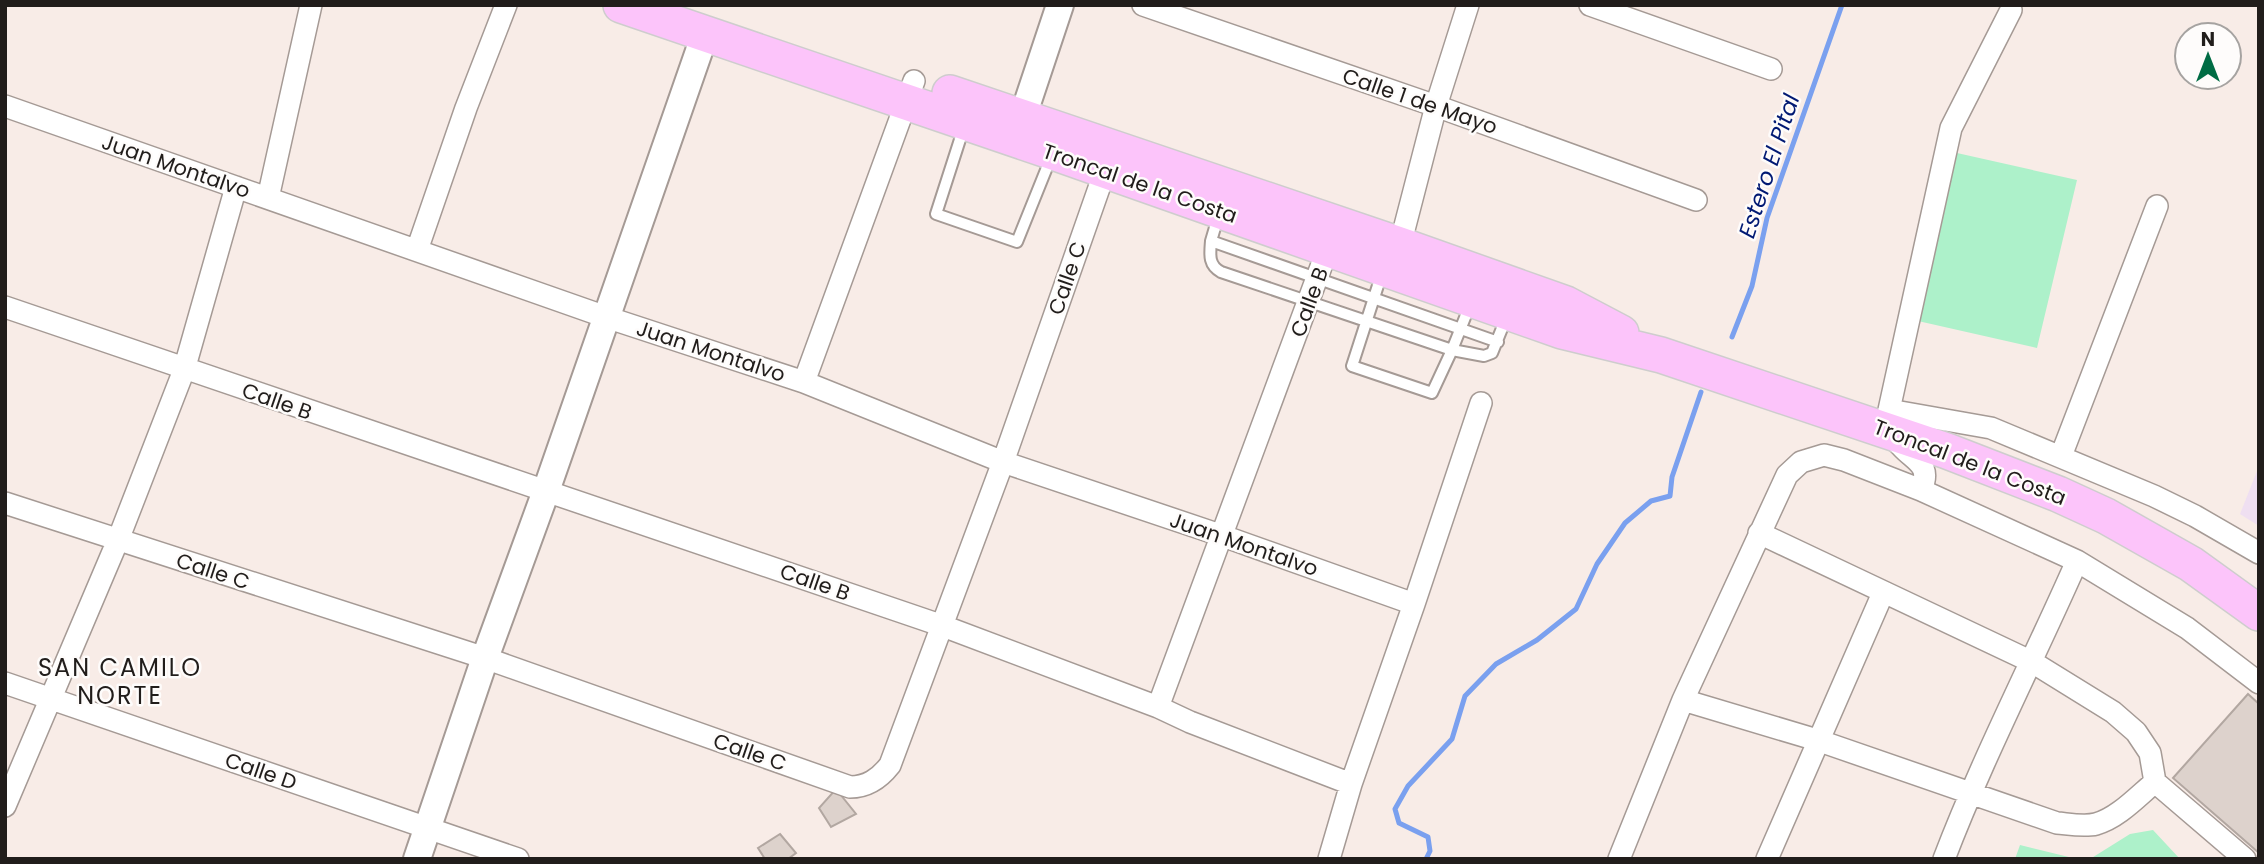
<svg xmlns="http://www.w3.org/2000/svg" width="2264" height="864" font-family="Poppins,sans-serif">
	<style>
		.industrial { fill: #efdff1 }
		.green { fill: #adf1ca }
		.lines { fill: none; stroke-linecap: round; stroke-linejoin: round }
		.stream { stroke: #7aa0ef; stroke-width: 5 }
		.building { fill: #ddd2cc; stroke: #b2a7a1; stroke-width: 2 }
		.service-casing { stroke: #a59a95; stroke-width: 14 }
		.minor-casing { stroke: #a59a95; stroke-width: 24 }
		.tertiary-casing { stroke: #a59a95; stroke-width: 30 }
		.trunk-casing { stroke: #cecdcd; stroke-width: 38 }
		.service { stroke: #fff; stroke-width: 10 }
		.minor { stroke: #fff; stroke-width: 21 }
		.tertiary { stroke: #fff; stroke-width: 26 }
		.trunk { stroke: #fcc4fa; stroke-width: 35 }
		.labels { text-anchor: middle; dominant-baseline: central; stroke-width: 5; stroke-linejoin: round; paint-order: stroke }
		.street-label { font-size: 21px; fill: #211d1b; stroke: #fefcfb }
		.water-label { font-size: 23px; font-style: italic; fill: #011973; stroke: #fefcfb }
		.quarter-label { font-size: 24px; letter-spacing: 2px; fill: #211d1b; stroke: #fefcfb }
	</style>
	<rect width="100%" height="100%" fill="#f8ece7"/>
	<path class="industrial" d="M2259,466V526L2240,514Z"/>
	<path class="green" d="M1957,153L2077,180L2037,348L1918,321Z
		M2153,830L2180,859H2090L2130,834Z
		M2020,845L2077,859H2015Z"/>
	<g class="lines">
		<path class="stream" d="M1732,337L1752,286L1767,218L1842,5
			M1426,859L1430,851L1428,837L1399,823L1395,809L1408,786L1452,739L1465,696L1496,664L1537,640L1576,609L1597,564L1625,523L1651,501L1670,496L1672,477L1701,392"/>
	</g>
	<path class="building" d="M2248,694L2259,704V853L2173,778Z
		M836,789L856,814L831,827L819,808Z
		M780,834L796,853L788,859H765L758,848Z"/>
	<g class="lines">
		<g class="service-casing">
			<path id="service" d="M964,127L936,214L1017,242L1052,155
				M1219,214L1211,241L1498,342
				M1211,241C1210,254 1208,265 1221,272L1452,350L1484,356L1492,353L1507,316
				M1382,273L1352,366L1432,393L1452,350L1470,305"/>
		</g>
		<g class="minor-casing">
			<path id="minor" d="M1143,5L1436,106L1696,200
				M1590,5L1771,69
				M5,106L606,317L804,382L1003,462L1223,536L1414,604
				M268,198L311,5
				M1400,245L1436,106L1468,5
				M417,250L466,108L506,5
				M5,307L943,626L1158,707L1328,248
				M804,382L914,81
				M1889,410L1991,428L2154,496L2195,516L2259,553
				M2061,456L2157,206
				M1921,490C1932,465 1916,462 1902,447C1896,441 1891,435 1886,429L1889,410L1951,128L2011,10
				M5,503L485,658L850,787C867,787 879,779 890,765L1003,462L1105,171
				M1759,533L2032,662L2113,712L2136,732L2150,753L2155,782L2245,859
				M5,683L518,859
				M1683,700L1817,740L2057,823C2069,824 2084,827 2096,824C2118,818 2138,796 2155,782
				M1158,707L1190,722L1351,784
				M5,806L118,540L184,370L236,187
				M1329,859L1351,784L1414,604L1481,403
				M1619,859L1683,700L1787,475L1801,462L1824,455L1844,460L1921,490L2077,561L2187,628L2259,683
				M1767,859L1883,593
				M1944,859C1983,757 2033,661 2077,561"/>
		</g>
		<g class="tertiary-casing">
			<path id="tertiary" d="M1023,116L1060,5
				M417,859L485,658L546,491L705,34"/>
		</g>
		<g class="trunk-casing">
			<path id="trunk" d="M621,5L1053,152L1562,331L1661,355L1947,451L2058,494L2106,516L2191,564L2259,613
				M950,93L1400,245L1566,304L1621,333"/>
		</g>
		<use href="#service" class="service"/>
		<use href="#minor" class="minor"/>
		<use href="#tertiary" class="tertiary"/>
		<use href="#trunk" class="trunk"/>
	</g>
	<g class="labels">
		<g class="street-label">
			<text transform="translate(1420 101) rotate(19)">Calle 1 de Mayo</text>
			<text transform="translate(176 166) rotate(19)">Juan Montalvo</text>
			<text transform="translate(1140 183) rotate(19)">Troncal de la Costa</text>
			<text transform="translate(1067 278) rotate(-71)">Calle C</text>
			<text transform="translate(1309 302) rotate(-70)">Calle B</text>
			<text transform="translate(711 351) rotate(18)">Juan Montalvo</text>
			<text transform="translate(277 401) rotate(19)">Calle B</text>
			<text transform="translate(1970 462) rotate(21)">Troncal de la Costa</text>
			<text transform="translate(1244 544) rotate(19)">Juan Montalvo</text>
			<text transform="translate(213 571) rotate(18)">Calle C</text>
			<text transform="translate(815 582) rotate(19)">Calle B</text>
			<text transform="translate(750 752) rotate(19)">Calle C</text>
			<text transform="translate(261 771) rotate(19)">Calle D</text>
		</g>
		<g class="water-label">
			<text transform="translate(1769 166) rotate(-72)">Estero El Pital</text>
		</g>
		<g class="quarter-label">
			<text x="120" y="667">SAN CAMILO<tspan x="120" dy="28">NORTE</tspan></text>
		</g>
	</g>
	<rect width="2264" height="864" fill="none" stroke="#211d1b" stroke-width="14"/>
	<g transform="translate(2208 56)"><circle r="33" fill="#fefcfb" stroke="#a6a3a1" stroke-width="2"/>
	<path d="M0-5L12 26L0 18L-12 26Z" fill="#006c44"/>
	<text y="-10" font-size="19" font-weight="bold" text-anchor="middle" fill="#211d1b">N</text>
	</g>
</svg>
